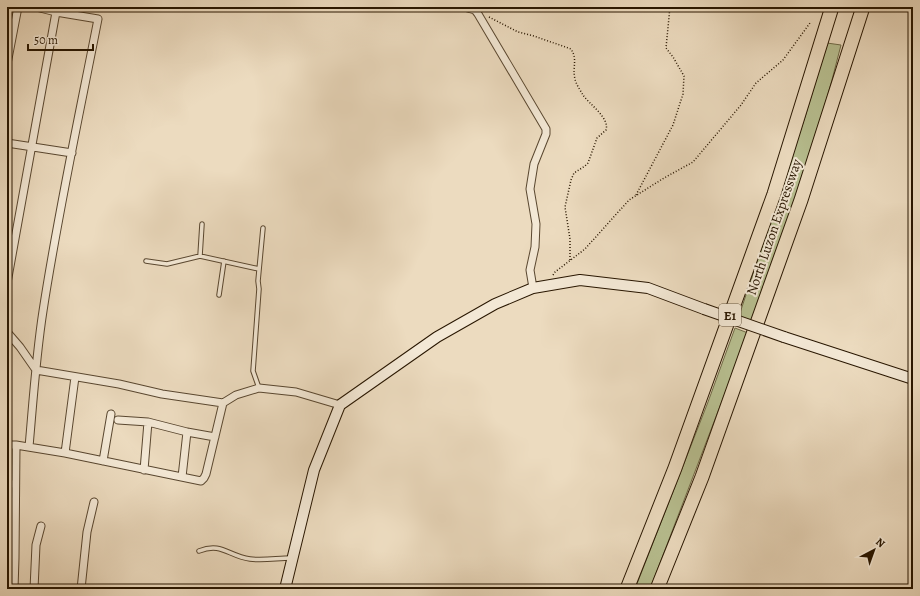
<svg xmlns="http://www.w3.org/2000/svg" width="920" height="596" font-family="Alegreya,serif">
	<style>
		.grass { fill: #b8c091; stroke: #706b48 }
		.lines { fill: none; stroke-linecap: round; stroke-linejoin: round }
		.lane-casing { stroke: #594730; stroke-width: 5.5 }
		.street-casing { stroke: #594730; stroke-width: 9 }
		.secondary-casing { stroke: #281600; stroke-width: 12 }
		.highway-casing { stroke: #281600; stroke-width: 15 }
		.path { stroke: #281600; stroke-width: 1.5; stroke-dasharray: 1 2; stroke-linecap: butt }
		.lane { stroke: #f3e8d5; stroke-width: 3.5 }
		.street { stroke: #f3e8d5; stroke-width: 7 }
		.secondary { stroke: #f3e8d5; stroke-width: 10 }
		.highway { stroke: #ecdbbf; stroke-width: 13 }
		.secondary-bridge-casing { stroke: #281600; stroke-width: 12; stroke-linecap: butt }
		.secondary-bridge { stroke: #f3e8d5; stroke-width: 10 }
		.labels { text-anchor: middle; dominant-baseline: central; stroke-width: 4; stroke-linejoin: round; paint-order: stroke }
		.shield { fill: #f3e8d5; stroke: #655540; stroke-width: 1 }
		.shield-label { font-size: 13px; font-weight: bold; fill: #281600 }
		.street-label { font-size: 14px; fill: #281600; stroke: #f3e8d5 }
	</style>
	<rect width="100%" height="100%" fill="#ecdbbf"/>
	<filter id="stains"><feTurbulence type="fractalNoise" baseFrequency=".005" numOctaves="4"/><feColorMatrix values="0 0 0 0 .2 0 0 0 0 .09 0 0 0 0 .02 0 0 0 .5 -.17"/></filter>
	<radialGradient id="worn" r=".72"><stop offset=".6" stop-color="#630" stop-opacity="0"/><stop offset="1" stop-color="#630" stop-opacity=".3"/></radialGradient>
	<path class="grass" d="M827,43L841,45C818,139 785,230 753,321L739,316L805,117Z
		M735,328L748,333L650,589H635L708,402Z"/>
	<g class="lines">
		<g class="lane-casing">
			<path id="lane" d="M200,256L202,224
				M146,261L167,264L200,256L259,269
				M219,295L224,261
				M259,388L253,371L259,289L258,281L263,228
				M199,551C222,542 228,556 250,559C263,561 278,558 291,558"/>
		</g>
		<g class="street-casing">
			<path id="street" d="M464,7L475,10L478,14L546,129V134L534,164L530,189L536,224L535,247L530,270L533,288
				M7,64L18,7
				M7,143L72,153
				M7,283L56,12
				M7,332L20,347L36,370L119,384L162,394L223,403L236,395L259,388L296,392L340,405
				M118,420L148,422L187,432L215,437
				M7,445H16L65,453L201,481L204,478L206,474L223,403
				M29,447C33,402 36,356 43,311C58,213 79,116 98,19L56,12L36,7
				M65,453L75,377
				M103,461L111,414
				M144,470L148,422
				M182,477L187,432
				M7,484H15
				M14,589L15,558L16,445
				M34,589L36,545L41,526
				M81,589L87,532L94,502"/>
		</g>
		<g class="secondary-casing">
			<path id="secondary" d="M784,337L913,379
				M285,589L314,470L340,405L437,337L495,304L533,288L580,280L648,288L704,309"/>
		</g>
		<g class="highway-casing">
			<path id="highway" d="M627,589L675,468L774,194L832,7
				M657,589L702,477L801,200L863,7"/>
		</g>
		<path class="path" d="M489,17L518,32L534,36L571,49C578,60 572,67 575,79C576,84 580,90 583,95C589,104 610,118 606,130L597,138L588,163L585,166L574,173L571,180L565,207L570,239V260
			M636,195L673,125L683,94L684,76L673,57L666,48L670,7
			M553,275L555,272L585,249L629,200L664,178L693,162L741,105L756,83L783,60L810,23"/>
		<use href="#lane" class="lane"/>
		<use href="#street" class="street"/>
		<use href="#secondary" class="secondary"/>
		<use href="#highway" class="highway"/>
		<g class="secondary-bridge-casing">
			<path id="secondary-bridge" d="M704,309L784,337"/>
		</g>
		<use href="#secondary-bridge" class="secondary-bridge"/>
	</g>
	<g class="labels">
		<rect class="shield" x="719" y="304" width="22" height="22" rx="3"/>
		<g class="shield-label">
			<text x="730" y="315">E1</text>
		</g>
		<g class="street-label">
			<text transform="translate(774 227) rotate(-71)">North Luzon Expressway</text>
		</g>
	</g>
	<rect width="920" height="596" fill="none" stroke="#ecdbbf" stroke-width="24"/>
	<rect x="8" y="8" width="904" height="580" fill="none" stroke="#281600" stroke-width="2"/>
	<rect x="12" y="12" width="896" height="572" fill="none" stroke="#281600"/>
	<g transform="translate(874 550) rotate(41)" stroke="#f3e8d5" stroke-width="3" paint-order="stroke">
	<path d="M0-3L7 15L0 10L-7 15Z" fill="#281600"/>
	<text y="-6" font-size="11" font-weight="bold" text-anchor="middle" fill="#281600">N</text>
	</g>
	<path d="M28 44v6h65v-6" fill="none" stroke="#281600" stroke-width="2"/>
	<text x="34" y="44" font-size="12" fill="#281600" stroke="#f3e8d5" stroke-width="3" paint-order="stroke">50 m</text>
	<rect width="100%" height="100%" filter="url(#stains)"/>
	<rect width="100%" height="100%" fill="url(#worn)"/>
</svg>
